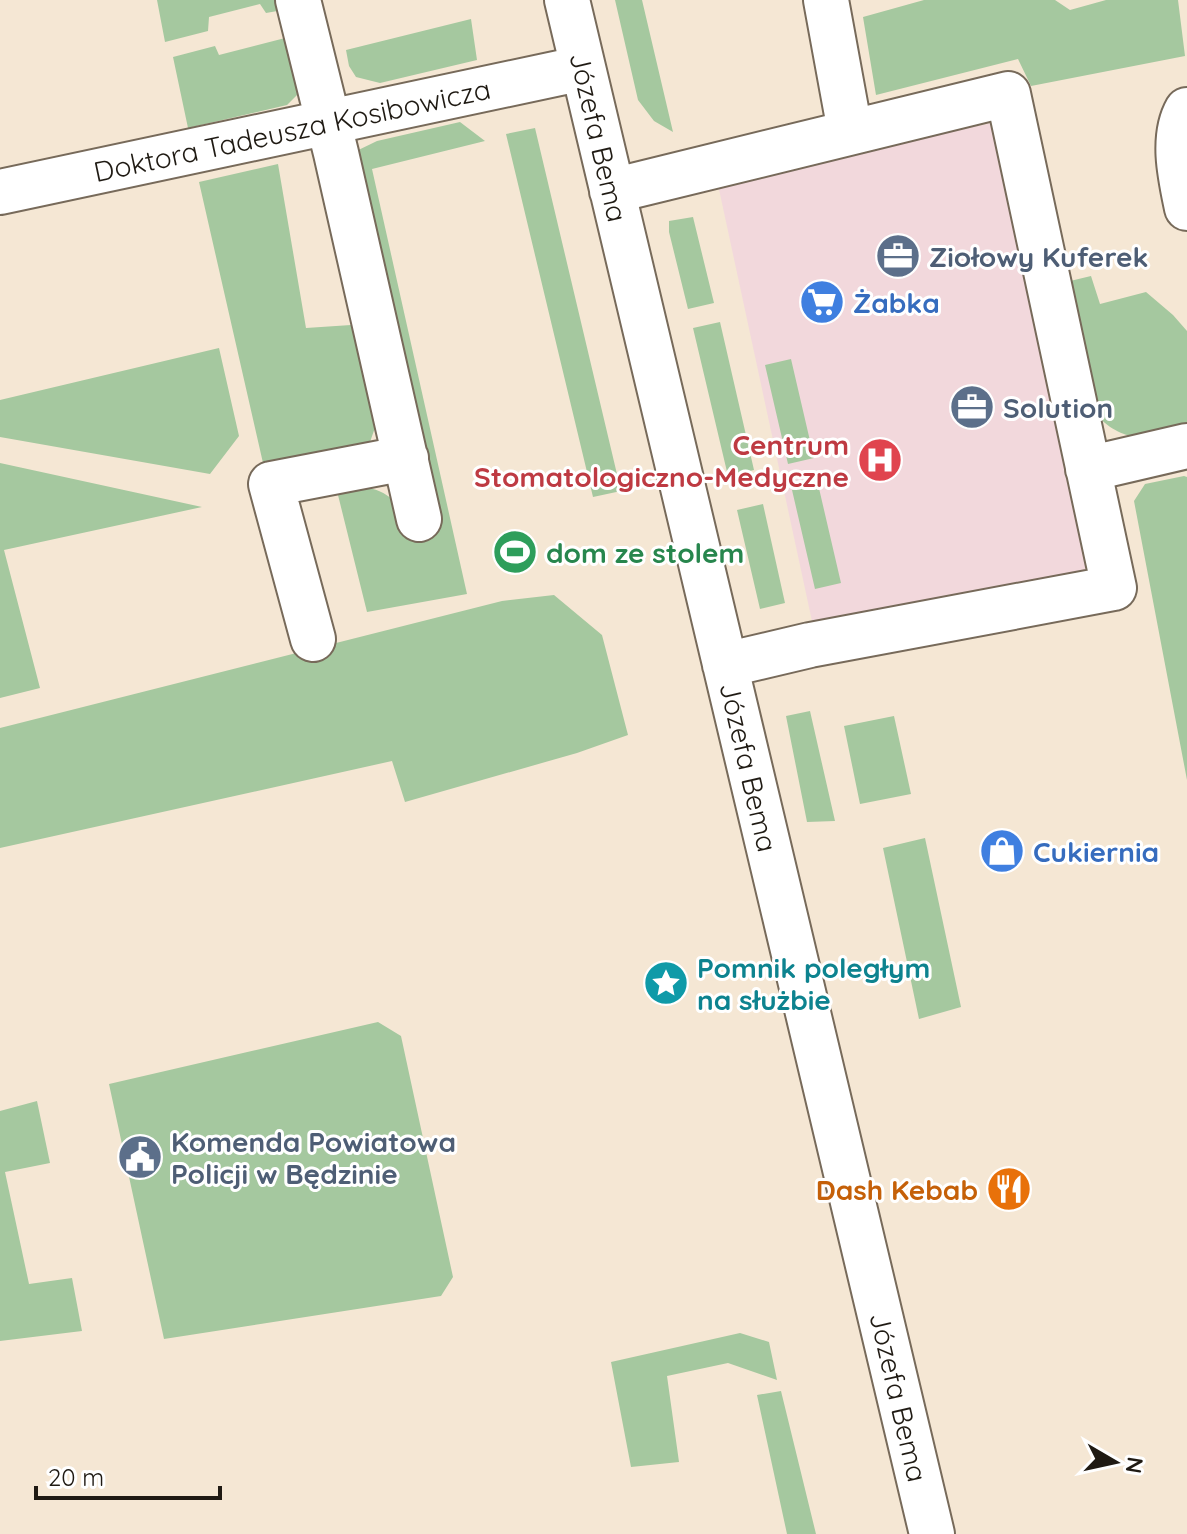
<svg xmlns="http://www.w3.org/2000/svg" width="1187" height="1534" font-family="Quicksand,sans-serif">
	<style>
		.commercial { fill: #f2d8dc }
		.green { fill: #a5c89f }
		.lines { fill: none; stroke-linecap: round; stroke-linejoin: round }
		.street-casing { stroke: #776a5a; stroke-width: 48 }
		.street { stroke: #fff; stroke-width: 44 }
		.labels { text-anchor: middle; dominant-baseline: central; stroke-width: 6; stroke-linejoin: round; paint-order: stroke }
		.street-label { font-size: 28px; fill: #1f1a13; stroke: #fff }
		.service-label { font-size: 28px; font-weight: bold; fill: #4e5e75; stroke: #fff; text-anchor: start }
		.shop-label { font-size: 28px; font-weight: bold; fill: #366cbe; stroke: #fff; text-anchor: start }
		.health-label { font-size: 28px; font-weight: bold; fill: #be3a42; stroke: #fff; text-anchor: end }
		.leisure-label { font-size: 28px; font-weight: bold; fill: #27864d; stroke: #fff; text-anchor: start }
		.culture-label { font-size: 28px; font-weight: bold; fill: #0d838f; stroke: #fff; text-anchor: start }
		.food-label { font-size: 28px; font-weight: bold; fill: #c56008; stroke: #fff; text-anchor: end }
	</style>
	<rect width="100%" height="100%" fill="#f5e7d4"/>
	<path class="commercial" d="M1002,121L1097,570L815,635L717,180Z"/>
	<path class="green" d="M157,0H276L282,3L283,10L266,13L260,4L209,17L208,31L165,42Z
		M615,0H642L673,132L654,121L638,100Z
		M924,0H1055L1070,10L1106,0H1178L1185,56L1031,86L1018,59L876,95L863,17Z
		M471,19L477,60L380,83L356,77L349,66L346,50Z
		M289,37L300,92L287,105L188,128L173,57L215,46L219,55Z
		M460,122L485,141L372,169L467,594L367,612L338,495C364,486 374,484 396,502L346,156L377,141Z
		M535,128L621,491L593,497L506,134Z
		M278,164L306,328L351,325L378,419L370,442L263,463L199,182Z
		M693,217L714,303L688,309L669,232V221Z
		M1091,276L1100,304L1146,292L1173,315L1187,331V424L1185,426C1146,438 1127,446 1095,414L1066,282Z
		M720,322L754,470L728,476L693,328Z
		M219,348L239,436L210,474L0,437V400Z
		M791,359L814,458L788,464L765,365Z
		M0,463L202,507L4,550L40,688L0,698Z
		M1184,476L1187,477V780L1134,501L1145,484Z
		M818,484L841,583L815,589L792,490Z
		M763,504L785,603L760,609L737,510Z
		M554,595L602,635L628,735L577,753L405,802L392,761L0,848V728L502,601Z
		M810,711L835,821L807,822L786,716Z
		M894,716L911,794L860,804L844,726Z
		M925,838L961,1007L919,1019L883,848Z
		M378,1022L401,1036L453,1277L441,1296L164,1339L109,1084Z
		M37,1101L50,1163L5,1172L29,1284L72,1278L82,1331L0,1341V1111Z
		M740,1333L769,1342L777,1380L728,1363L667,1376L679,1462L631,1467L611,1362Z
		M781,1391L816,1534H787L757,1395Z"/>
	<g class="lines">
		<g class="street-casing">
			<path id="street" d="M298,0L336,153L419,519
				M567,0L932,1534
				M826,0L850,131
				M1187,110C1171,138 1181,179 1187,208
				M612,191L1008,94L1114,588L810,645L725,665
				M0,192L583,68
				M1088,469L1187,446
				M313,639L271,484L406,458"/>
		</g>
		<use href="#street" class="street"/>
	</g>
	<defs>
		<g id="office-disc" transform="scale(2.3)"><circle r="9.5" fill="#5c6f8a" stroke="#fff"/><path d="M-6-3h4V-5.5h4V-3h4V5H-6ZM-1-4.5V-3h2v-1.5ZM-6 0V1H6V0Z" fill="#fff"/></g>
		<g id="supermarket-disc" transform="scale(2.3)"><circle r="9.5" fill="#3f7fe0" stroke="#fff"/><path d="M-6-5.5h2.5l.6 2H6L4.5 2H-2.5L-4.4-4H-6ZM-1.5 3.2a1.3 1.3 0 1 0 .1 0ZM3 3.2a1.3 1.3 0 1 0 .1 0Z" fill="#fff"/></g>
		<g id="hospital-disc" transform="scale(2.3)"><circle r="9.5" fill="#e0444e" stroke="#fff"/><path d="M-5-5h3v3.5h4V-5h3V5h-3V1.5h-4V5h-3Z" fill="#fff"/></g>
		<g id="stadium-disc" transform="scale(2.3)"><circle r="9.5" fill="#2e9e5b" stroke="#fff"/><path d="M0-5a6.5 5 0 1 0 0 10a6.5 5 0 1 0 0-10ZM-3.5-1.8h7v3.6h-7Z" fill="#fff"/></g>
		<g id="shop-disc" transform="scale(2.3)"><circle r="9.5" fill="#3f7fe0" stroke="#fff"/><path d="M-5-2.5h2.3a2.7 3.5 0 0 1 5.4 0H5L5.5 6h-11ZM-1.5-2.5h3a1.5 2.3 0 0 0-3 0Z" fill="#fff"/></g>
		<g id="sight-disc" transform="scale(2.3)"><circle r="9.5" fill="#0f9aa8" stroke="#fff"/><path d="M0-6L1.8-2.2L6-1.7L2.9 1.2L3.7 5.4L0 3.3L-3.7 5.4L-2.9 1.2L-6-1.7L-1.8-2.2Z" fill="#fff"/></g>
		<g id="civic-disc" transform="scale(2.3)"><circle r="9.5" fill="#5c6f8a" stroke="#fff"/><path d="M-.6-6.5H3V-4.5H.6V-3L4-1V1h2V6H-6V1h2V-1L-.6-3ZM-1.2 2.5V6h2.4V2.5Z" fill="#fff"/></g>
		<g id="restaurant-disc" transform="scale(2.3)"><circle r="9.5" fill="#e8710a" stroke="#fff"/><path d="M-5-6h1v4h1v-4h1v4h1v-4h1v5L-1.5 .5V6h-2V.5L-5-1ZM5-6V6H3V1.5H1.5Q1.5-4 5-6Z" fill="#fff"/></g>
	</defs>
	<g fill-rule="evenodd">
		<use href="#office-disc" x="898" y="256"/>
		<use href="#supermarket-disc" x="822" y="302"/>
		<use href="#office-disc" x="972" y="407"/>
		<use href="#hospital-disc" x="880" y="460"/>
		<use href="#stadium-disc" x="515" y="552"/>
		<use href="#shop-disc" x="1002" y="851"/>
		<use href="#sight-disc" x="666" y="983"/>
		<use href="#civic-disc" x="140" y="1157"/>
		<use href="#restaurant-disc" x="1009" y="1189"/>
	</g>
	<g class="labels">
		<g class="street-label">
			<text transform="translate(292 130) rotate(-12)">Doktora Tadeusza Kosibowicza</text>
			<text transform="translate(599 137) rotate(77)">Józefa Bema</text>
			<text transform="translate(749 767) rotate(77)">Józefa Bema</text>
			<text transform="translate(899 1397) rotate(77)">Józefa Bema</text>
		</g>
		<g class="service-label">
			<text x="929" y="256">Ziołowy Kuferek</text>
			<text x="1003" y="407">Solution</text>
			<text x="171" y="1141">Komenda Powiatowa<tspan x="171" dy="32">Policji w Będzinie</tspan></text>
		</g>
		<g class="shop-label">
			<text x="853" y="302">Żabka</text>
			<text x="1033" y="851">Cukiernia</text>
		</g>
		<g class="health-label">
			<text x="849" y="444">Centrum<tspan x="849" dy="32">Stomatologiczno-Medyczne</tspan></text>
		</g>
		<g class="leisure-label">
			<text x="546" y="552">dom ze stolem</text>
		</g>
		<g class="culture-label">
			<text x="697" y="967">Pomnik poległym<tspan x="697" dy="32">na służbie</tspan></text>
		</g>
		<g class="food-label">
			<text x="978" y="1189">Dash Kebab</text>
		</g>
	</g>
	<g transform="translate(1115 1462) rotate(99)" stroke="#ffffff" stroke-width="6" paint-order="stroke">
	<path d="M0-6L14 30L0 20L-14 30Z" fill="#1f1a13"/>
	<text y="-12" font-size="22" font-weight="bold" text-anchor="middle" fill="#1f1a13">N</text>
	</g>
	<path d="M36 1486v12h184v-12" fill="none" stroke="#1f1a13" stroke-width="4"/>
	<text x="48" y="1486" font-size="24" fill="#1f1a13" stroke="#ffffff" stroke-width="6" paint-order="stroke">20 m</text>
</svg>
